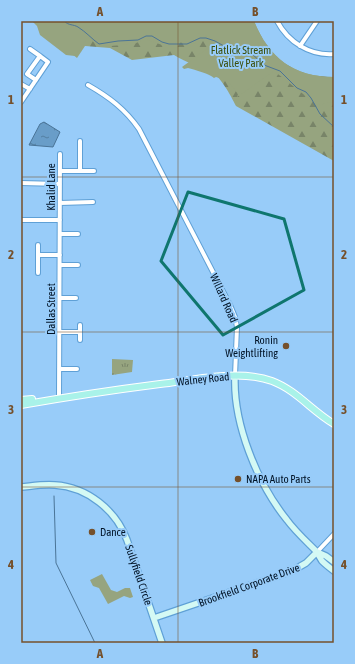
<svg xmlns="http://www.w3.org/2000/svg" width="355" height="664" font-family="'Asap Condensed',sans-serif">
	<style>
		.grass { fill: url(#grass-tufts) }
		.forest { fill: url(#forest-firs) }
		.green { fill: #96a47f }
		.water { fill: url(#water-ripples); stroke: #4a7497 }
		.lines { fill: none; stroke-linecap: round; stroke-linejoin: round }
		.stream { stroke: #4a7497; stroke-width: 1 }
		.street-casing { stroke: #5fa0d6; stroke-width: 6 }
		.secondary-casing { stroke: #5fa0d6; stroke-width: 8 }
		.primary-casing { stroke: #fff; stroke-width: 8 }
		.street { stroke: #fff; stroke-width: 4 }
		.secondary { stroke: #d4f9f4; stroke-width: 5.5 }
		.primary { stroke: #a9f2e9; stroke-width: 6 }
		.marked { fill: none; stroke: #0f766e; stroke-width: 3; stroke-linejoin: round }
		.grid { fill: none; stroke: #75502b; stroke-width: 1; stroke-opacity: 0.55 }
		.poi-dot { fill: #75502b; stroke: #98ccf9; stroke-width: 1.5 }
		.labels { text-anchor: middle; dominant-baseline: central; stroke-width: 4; stroke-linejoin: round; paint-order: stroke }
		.park-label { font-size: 11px; fill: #3a4d08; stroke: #98ccf9 }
		.street-label { font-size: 11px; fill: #001326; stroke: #98ccf9 }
		.poi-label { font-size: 11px; fill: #001326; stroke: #98ccf9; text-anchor: start }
		.neatline { fill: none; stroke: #75502b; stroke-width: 1.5 }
		.grid-label { font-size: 13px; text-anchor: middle; font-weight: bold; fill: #75502b }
	</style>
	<defs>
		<pattern id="grass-tufts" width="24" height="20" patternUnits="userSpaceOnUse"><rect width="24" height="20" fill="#96a47f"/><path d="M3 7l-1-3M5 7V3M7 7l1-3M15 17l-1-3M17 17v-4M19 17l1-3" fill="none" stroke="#788468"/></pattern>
		<pattern id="forest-firs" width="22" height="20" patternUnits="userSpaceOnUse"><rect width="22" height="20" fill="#96a47f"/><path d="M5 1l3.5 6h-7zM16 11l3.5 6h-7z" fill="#788468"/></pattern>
		<pattern id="water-ripples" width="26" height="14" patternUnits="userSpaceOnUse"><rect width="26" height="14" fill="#699dc8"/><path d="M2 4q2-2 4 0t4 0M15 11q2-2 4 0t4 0" fill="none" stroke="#547fa2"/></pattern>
	</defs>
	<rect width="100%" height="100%" fill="#98ccf9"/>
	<path class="grass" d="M112,359L133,360L132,372L112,375Z"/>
	<path class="forest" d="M254,21C269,58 294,77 334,77V161L236,106C231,96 220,75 209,70C196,65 187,63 174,55L132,60L110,48L85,46L77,58L43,31Z"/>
	<path class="green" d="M32,21H254C269,58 294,77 334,77V109L333,102L317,105L274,71L237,97L238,94L228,81L216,77L214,78C210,74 195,70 188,68L184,69L182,67L219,40L197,33V44L173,42L162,45L145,39L134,44L99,47L88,37L75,56L66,55L40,35L37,26Z
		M102,574L111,590L117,592L125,588H130L133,597L130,598L124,596L108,604L99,588L93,586L90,580Z"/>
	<path class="water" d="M44,122L60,132L53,147L29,145L40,124Z"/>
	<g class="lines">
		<path class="stream" d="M64,21C69,26 73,24 78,27C86,32 92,39 99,44L118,41L138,40L146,36H152L162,42L169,44H187L200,38H206L215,41L231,50L251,53L264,65L280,71L297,88L306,92L311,98L320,114L334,127
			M54,496L56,563L95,643"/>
		<g class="street-casing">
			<path id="street" d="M277,21C288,42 310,56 334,54
				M300,46L317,21
				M30,49L40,56
				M21,84L30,89
				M88,85C109,97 125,109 139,129L230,305L235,317L237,327L235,376
				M21,102L48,62L40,56L27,74L36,80
				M60,171H94
				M80,171V141
				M21,183L60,184
				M60,203L93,202
				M21,220H60
				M60,234H78
				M38,245V273
				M38,255H60
				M60,265H78
				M60,298H76
				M60,332H80
				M80,340V325
				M59,369H77
				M59,398L60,154
				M317,552L334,534"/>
		</g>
		<g class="secondary-casing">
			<path id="secondary" d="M235,376C233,423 257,483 287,520C295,531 306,541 316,551C318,554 320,558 322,561C326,565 330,568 334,571
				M21,487C32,486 43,484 55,485C87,487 116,510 127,540L162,643
				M317,552L326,556L334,562
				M154,618L292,571L306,563L317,552"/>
		</g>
		<g class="primary-casing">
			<path id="primary" d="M21,400L32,399
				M21,405C67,397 113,390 160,384C194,380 238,369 272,381C296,390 312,411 334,424"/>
		</g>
		<use href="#street" class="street"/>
		<use href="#secondary" class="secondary"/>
		<use href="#primary" class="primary"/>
	</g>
	<path class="marked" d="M188,192L284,219L304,290L223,335L161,261Z"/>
	<path class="grid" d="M178,21V643M21,177H334M21,332H334M21,487H334"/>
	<g class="poi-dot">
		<circle cx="286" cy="346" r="4"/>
		<circle cx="238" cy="479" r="4"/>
		<circle cx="92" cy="532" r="4"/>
	</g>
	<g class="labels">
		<g class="park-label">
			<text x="241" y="50">Flatlick Stream<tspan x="241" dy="13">Valley Park</tspan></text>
		</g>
		<g class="street-label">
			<text transform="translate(51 187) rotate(-90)">Khalid Lane</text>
			<text transform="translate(224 298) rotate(66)">Willard Road</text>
			<text transform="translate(51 309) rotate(-90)">Dallas Street</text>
			<text transform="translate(203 379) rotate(-6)">Walney Road</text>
			<text transform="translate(139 575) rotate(71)">Sullyfield Circle</text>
			<text transform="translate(249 585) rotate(-20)">Brookfield Corporate Drive</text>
		</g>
		<g class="poi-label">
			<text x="278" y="340" text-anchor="end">Ronin<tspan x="278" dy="13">Weightlifting</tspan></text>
			<text x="246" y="479">NAPA Auto Parts</text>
			<text x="100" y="532">Dance</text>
		</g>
	</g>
	<rect width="355" height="664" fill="none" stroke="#98ccf9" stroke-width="44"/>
	<rect x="22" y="22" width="311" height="620" class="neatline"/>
	<g class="grid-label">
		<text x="100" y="16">A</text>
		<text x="255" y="16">B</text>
		<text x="11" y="104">1</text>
		<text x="344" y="104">1</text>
		<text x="11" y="259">2</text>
		<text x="344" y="259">2</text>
		<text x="11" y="414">3</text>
		<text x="344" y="414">3</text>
		<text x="11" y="569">4</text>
		<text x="344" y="569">4</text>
		<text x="100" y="658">A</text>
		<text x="255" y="658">B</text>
	</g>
</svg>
